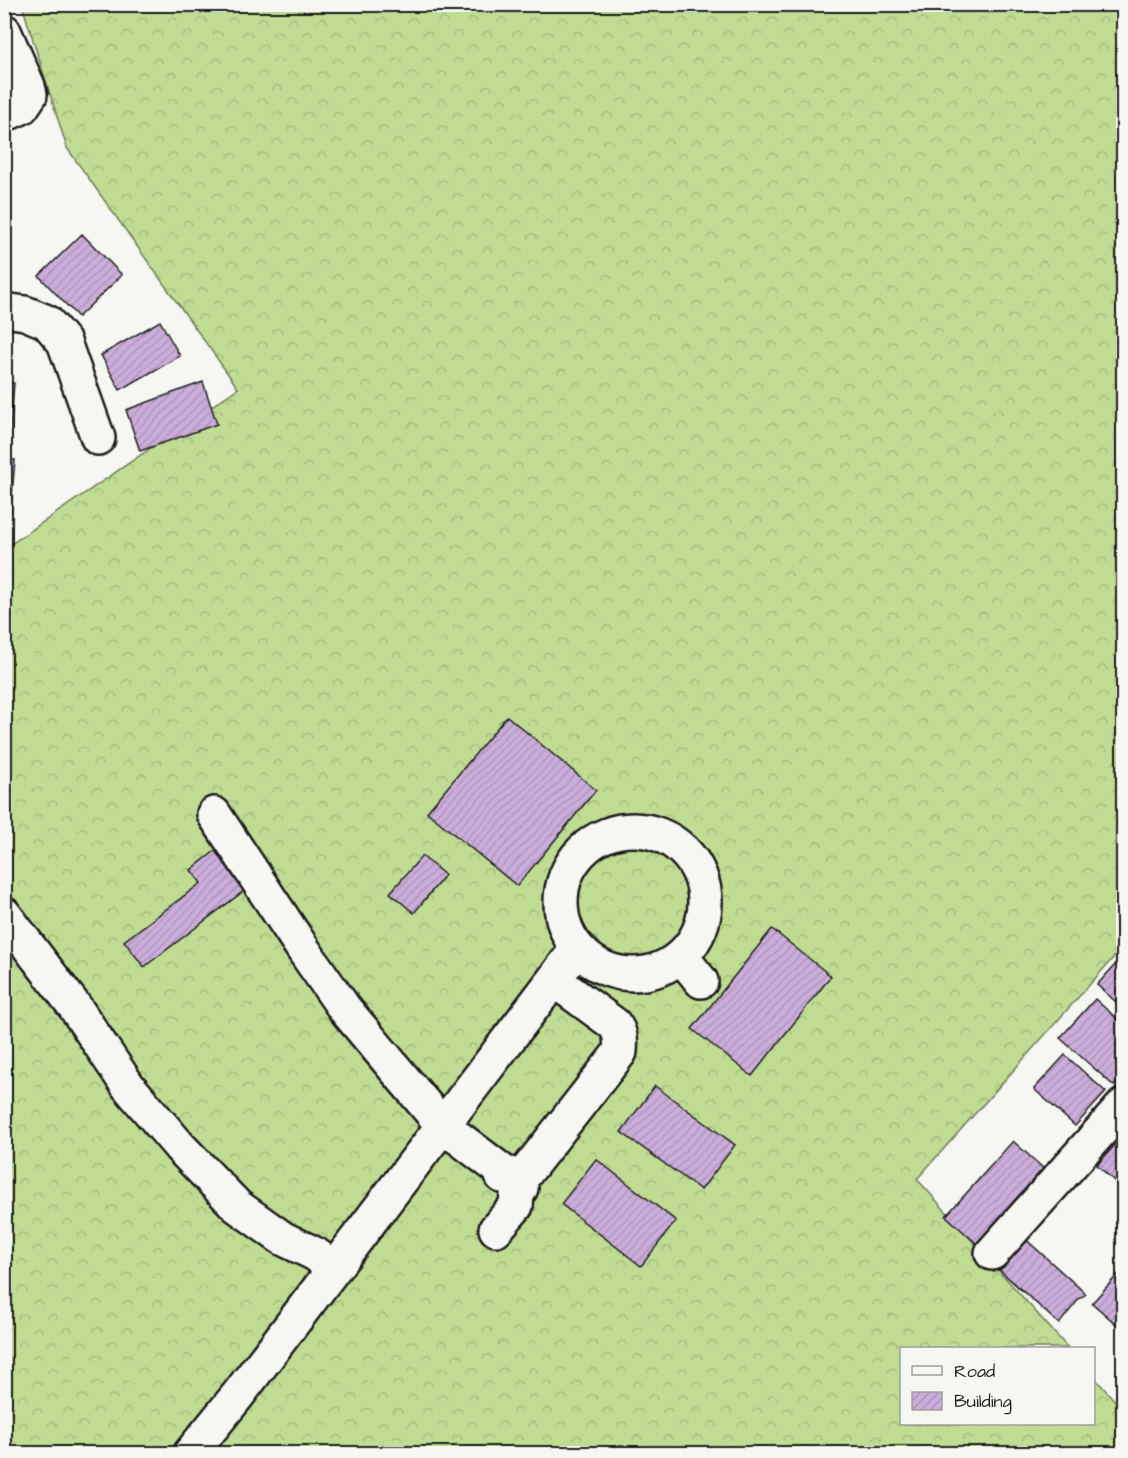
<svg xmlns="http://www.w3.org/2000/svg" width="1128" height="1458" font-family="'Architects Daughter',sans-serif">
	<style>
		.forest { fill: url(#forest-crowns); stroke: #6e7c58; stroke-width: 1.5 }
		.building { fill: url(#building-hatch); stroke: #1c1c1c; stroke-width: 1.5 }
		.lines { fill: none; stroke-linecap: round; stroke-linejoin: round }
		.minor-casing { stroke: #1c1c1c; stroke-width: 38 }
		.minor { stroke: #f6f6f2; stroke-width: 33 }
	</style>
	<defs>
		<pattern id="forest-crowns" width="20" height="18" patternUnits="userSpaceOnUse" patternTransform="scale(1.5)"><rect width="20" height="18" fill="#c0dc93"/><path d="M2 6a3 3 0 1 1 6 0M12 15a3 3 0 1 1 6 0" fill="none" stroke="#a4bc7e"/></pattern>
		<pattern id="building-hatch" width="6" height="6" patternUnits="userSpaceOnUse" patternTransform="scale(1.5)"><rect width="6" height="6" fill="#cbadd9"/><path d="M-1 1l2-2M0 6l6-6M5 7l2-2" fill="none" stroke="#ae94ba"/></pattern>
	</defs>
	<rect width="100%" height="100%" fill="#f6f6f2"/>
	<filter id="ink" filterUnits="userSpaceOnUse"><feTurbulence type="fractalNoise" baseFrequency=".0167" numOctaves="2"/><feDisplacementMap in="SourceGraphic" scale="12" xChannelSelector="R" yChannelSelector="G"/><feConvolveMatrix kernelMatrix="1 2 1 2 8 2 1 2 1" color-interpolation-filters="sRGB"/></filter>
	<g filter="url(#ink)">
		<path class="forest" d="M22,5H1123V947L917,1179L1068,1348H902V1424H1094V1377L1123,1410V1453H5L4,549L238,388L67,148Z"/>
		<path class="building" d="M82,234L122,275L78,317L39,276Z
			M160,321L180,356L120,390L101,355Z
			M203,382L217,424L140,451L126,410Z
			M4,383H14L10,437H4Z
			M4,459L15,460L10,518L4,517Z
			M507,716L596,790L517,886L427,812Z
			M215,851L245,890L144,967L124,941L201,883L191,870Z
			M422,856L445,875L414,913L390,893Z
			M772,929L831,976L752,1076L692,1029Z
			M1124,955V1009L1097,985Z
			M1095,999L1124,1025V1076L1114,1086L1060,1038Z
			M1065,1055L1106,1092L1075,1126L1034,1089Z
			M655,1086L735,1145L701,1190L621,1132Z
			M1124,1135V1190L1097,1165Z
			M1013,1141L1044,1169L977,1244L946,1216Z
			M596,1159L676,1221L641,1266L561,1204Z
			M1021,1235L1086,1294L1079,1299L1059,1324L994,1265Z
			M1121,1271L1124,1274V1331L1092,1303Z"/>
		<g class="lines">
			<g class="minor-casing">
				<path id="minor" d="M4,31L28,86L30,95L22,107L4,115
					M4,310L25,313L47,322L64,342L98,438
					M214,814L305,952L344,1008L443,1126L506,1174
					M561 902a72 72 0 1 1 144 0a72 72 0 1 1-144 0Z
					M4,914L75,1007L128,1086L180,1147L237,1206L282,1238L315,1254L334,1268
					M681,956L701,981
					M520,1180L620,1052C621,1040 621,1033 614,1024L554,980
					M496,1229L516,1206L517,1195L521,1188L517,1177L510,1174L502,1176
					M992,1253L1124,1105
					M190,1454L238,1395L577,949"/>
			</g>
			<use href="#minor" class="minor"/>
		</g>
	</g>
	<rect width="1128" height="1458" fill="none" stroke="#f6f6f2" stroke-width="24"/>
	<rect x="12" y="12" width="1104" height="1434" fill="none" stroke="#1c1c1c" stroke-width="2" filter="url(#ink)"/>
	<rect x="900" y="1347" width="195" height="78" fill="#f6f6f2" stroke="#9f9f9c" stroke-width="1.5"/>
	<rect x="912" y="1366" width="30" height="9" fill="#f6f6f2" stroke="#9f9f9c" stroke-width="1.5"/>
	<text x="954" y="1377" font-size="18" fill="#1c1c1c">Road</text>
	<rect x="912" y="1392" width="30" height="18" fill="url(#building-hatch)" stroke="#9f9f9c" stroke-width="1.5"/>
	<text x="954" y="1407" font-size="18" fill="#1c1c1c">Building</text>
</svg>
